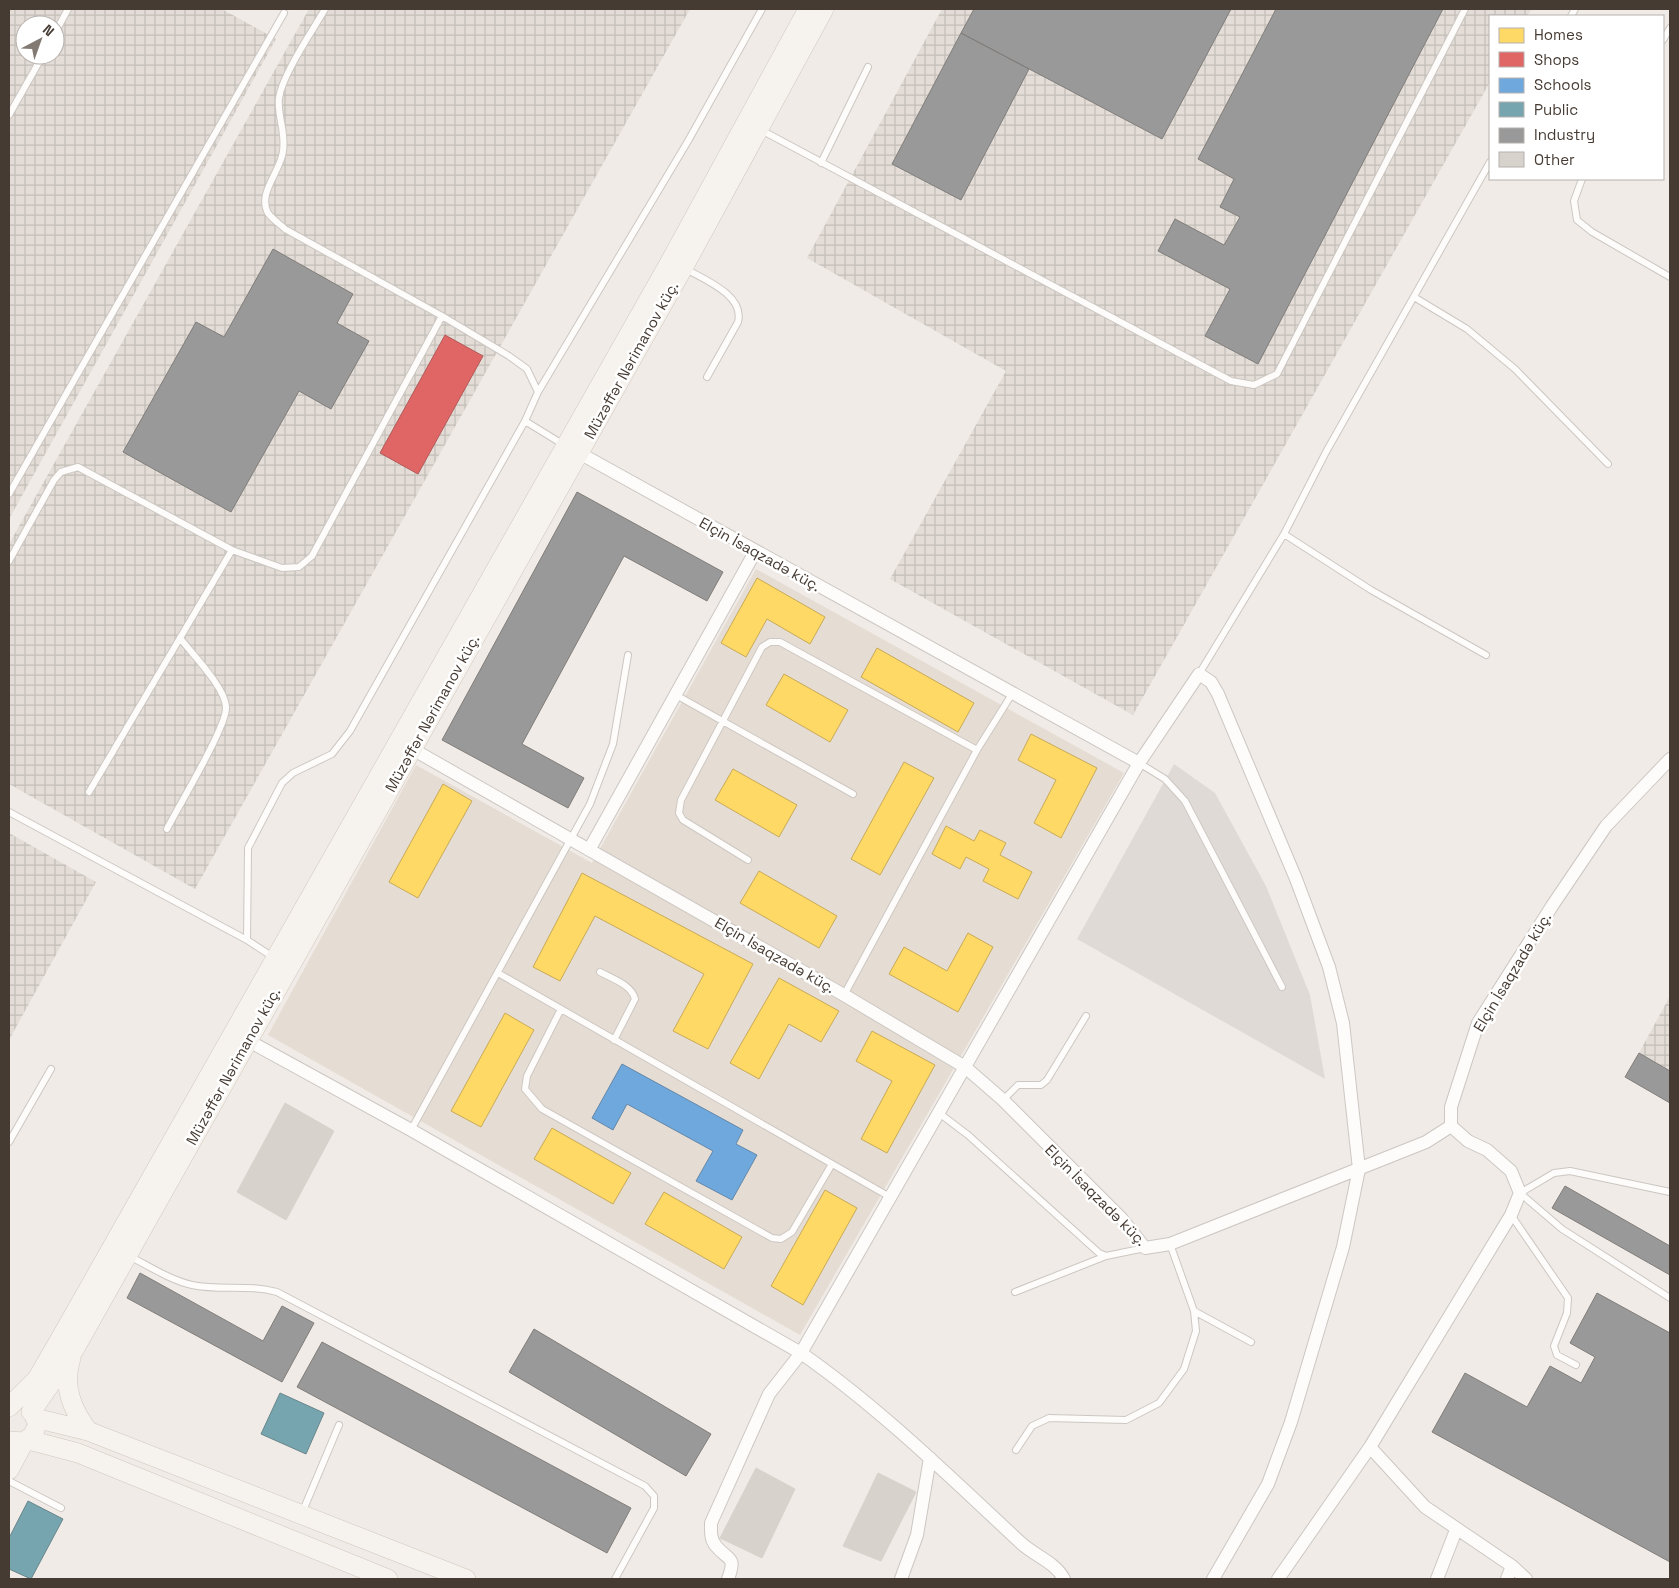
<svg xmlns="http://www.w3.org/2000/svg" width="1679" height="1588" font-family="'Space Grotesk',sans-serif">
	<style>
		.residential { fill: #e5dcd3 }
		.industrial { fill: url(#industrial-grid); fill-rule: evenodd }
		.parking { fill: #dfdad6 }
		.homes { fill: #ffd966; stroke: #c8aa57 }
		.shops { fill: #e06666; stroke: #b25957 }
		.schools { fill: #6fa8dc; stroke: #6387a9 }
		.public { fill: #76a5af; stroke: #68858a }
		.industry { fill: #999; stroke: #807d7a }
		.building { fill: #d8d2cd; stroke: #d8d2cc }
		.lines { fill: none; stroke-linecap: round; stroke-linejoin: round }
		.service-casing { stroke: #ccc7c2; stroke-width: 8 }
		.minor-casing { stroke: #ccc7c2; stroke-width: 14 }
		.secondary-casing { stroke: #d1c8be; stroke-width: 20 }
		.service { stroke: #fdfcfb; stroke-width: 6 }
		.minor { stroke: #fdfcfb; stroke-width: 12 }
		.secondary { stroke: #f6f2ed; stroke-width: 19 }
		.labels { text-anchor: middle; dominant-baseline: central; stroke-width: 5; stroke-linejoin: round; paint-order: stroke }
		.street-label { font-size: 15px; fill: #463b33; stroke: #fff }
	</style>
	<defs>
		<pattern id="industrial-grid" width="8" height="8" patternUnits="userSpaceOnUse" patternTransform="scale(1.25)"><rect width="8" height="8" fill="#e3dcd7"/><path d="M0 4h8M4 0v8" fill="none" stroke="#c4beb9"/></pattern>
	</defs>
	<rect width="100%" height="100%" fill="#f0ebe6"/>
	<path class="residential" d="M756,569L1124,773L800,1335L268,1035L416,765L592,863Z"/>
	<path class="industrial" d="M9,9H222L276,39L9,519ZM25,25H55V55H25Z
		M309,9H690L195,889L9,784V544Z
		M942,9H1532L1527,16H1490V82L1133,715L890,579L1006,371L807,258Z
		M9,833L96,882L9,1040Z
		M1670,996V1071L1639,1053Z"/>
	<path class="parking" d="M1174,764L1215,793L1266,886L1310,995L1325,1079L1077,939Z"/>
	<path class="homes" d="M757,578L825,617L810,644L767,619L746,657L721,643Z
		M877,648L974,703L958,732L861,677Z
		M784,674L848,710L830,742L766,705Z
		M1031,734L1097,768L1061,838L1034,823L1056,780L1018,760Z
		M904,762L934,778L880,875L851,859Z
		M733,769L797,805L779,837L715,800Z
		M443,784L472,801L418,898L389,882Z
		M946,826L974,841L980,830L1006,843L1000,855L1032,872L1018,899L983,881L989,869L966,857L960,869L932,854Z
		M759,871L837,916L819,948L740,903Z
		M582,873L753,964L708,1049L673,1031L704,974L595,916L560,981L533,967Z
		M968,933L993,947L958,1012L889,974L904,947L947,971Z
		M779,978L839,1011L821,1042L789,1024L759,1079L730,1063Z
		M505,1013L534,1030L481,1127L451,1111Z
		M872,1031L935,1065L887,1153L861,1139L892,1081L856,1061Z
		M552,1128L631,1173L613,1204L534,1159Z
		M825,1190L857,1208L803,1305L771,1286Z
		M664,1192L742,1237L724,1269L645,1224Z"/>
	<path class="shops" d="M445,335L483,356L418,474L380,453Z"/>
	<path class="schools" d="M622,1064L743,1130L736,1144L757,1155L732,1200L696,1181L713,1151L627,1104L613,1130L592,1118Z"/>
	<path class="public" d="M280,1393L324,1413L306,1454L261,1434Z
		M28,1501L63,1519L31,1579L9,1569V1538Z"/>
	<path class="industry" d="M974,9H1231L1162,139L961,33Z
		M1276,9H1443L1258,364L1205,336L1230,289L1158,251L1175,219L1224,245L1240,217L1220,207L1234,179L1198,159Z
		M961,33L1029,69L961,200L892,164Z
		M273,249L353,294L337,323L369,341L331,409L299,391L231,512L123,452L196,322L224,337Z
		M577,492L723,572L707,601L624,556L522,744L584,778L568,808L442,740Z
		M1639,1053L1670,1071V1103L1625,1077Z
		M1565,1186L1670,1246V1275L1552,1208Z
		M140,1273L263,1341L282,1306L314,1323L282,1382L127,1298Z
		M1597,1293L1670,1333V1562L1432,1432L1465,1373L1527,1407L1550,1366L1581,1383L1595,1357L1570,1343Z
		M534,1329L711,1434L686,1476L509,1372Z
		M322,1342L631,1508L607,1553L297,1387Z"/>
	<path class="building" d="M285,1103L334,1131L286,1220L237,1192Z
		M756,1468L795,1489L762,1558L720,1538Z
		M878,1473L916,1492L881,1561L843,1546Z"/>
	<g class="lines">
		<g class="service-casing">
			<path id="service" d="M325,9C313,30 282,75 279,98C277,116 286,131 283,151C281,171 257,193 268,213C272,219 280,224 285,229L442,316L509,356L527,369L538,392
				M1571,16L1575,9
				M55,33L68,9
				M1663,40L1670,28
				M9,115L43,55
				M761,130L1231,381L1254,385L1277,374L1465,9
				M821,163L868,67
				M1582,179L1574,201L1577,220L1592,232L1670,277
				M684,268C703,279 745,295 738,322L707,377
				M1414,297L1467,329L1515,369L1608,464
				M564,445L525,421L538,392L688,141L762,9
				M9,494L284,13
				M1284,534L1371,590L1486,655
				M9,561L54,480L61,472L78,467L232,550L282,568L299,567L312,556L442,316
				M1199,674L1284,534L1326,452L1490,162
				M676,695L853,794
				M1139,763L1165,779L1185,801L1282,987
				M89,792L232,550
				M9,812L247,940
				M167,829C178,807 226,728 226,708C226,688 192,654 180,638
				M748,860L683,820L679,813L681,800L762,647L770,642H780L977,750
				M273,957L247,940L248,848L282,783L293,773L332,754L350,731L525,421
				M600,972C611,978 632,985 635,999L614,1040
				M498,973L890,1197
				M844,995L977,750L1012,694
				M561,1009L527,1076L525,1089L542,1109L772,1238L781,1239L792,1232L832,1164
				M1003,1100L1018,1085H1041L1047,1080L1086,1016
				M939,1113L968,1135L1099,1253L1106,1256L1145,1248
				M411,1130L590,804L613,744L628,655
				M9,1142L51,1069
				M1670,1192L1570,1171L1554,1173L1520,1193L1562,1229L1670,1298
				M1511,1215L1568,1298L1567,1313L1554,1346L1557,1355L1576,1365
				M129,1256C149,1266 170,1280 192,1285C220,1291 249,1284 277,1292L645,1486L654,1496V1508L615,1579
				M1015,1292L1106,1256
				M1194,1311L1251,1342
				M1016,1450L1032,1426L1049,1418L1126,1420L1159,1403L1184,1369L1196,1331L1194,1311L1170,1244
				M9,1481L61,1508
				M302,1513L339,1425"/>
		</g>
		<g class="minor-casing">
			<path id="minor" d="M572,449L1139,763
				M407,746L844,995L965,1067L1003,1100L1122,1219L1145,1248L1170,1244L1426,1142L1451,1126
				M589,850L755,552
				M247,1040L411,1130L801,1353C881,1409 950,1477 1021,1543C1035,1556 1055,1562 1064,1579
				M1451,1126V1107L1478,1023L1552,906L1606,826L1670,759
				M1370,1447L1425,1507L1512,1566L1526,1579
				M728,1579C737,1555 728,1561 716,1546C710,1539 711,1531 711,1523L769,1394L801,1353L1139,763L1199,674L1211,682L1218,694L1296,879L1329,967L1343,1023L1359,1169L1343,1247L1291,1422L1268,1484L1213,1579
				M901,1579L917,1535L930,1458
				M1278,1579L1370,1447L1511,1215L1520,1193L1511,1171L1487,1150L1468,1141L1451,1126
				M1437,1579L1456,1530
				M1507,1579L1512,1566"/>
		</g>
		<g class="secondary-casing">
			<path id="secondary" d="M71,1358C62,1386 72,1409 88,1431
				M9,1407L37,1379L59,1341L670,262L808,9
				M31,1412L74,1350L683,268L824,9
				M35,1418L88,1431L466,1579
				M29,1440L78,1453L388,1579
				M9,1441L24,1442L33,1435L35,1430
				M9,1470L24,1442"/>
		</g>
		<use href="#service" class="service"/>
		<use href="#minor" class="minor"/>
		<use href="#secondary" class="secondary"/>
	</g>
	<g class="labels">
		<g class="street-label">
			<text transform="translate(631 360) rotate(-61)">Müzəffər Nərimanov küç.</text>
			<text transform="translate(760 554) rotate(29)">Elçin İsaqzadə küç.</text>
			<text transform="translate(432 713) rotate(-61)">Müzəffər Nərimanov küç.</text>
			<text transform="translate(775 955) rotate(30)">Elçin İsaqzadə küç.</text>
			<text transform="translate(1512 972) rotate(-59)">Elçin İsaqzadə küç.</text>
			<text transform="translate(233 1066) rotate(-61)">Müzəffər Nərimanov küç.</text>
			<text transform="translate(1096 1195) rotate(45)">Elçin İsaqzadə küç.</text>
		</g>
	</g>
	<rect width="1679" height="1588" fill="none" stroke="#463b33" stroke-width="20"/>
	<rect x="1489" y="15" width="175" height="165" fill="#ffffff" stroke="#b5b1ad"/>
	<rect x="1499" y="28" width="25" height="15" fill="#ffd966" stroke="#b5b1ad"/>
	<text x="1534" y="40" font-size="15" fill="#463b33">Homes</text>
	<rect x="1499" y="52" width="25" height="15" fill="#e06666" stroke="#b5b1ad"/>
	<text x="1534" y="65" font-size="15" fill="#463b33">Shops</text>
	<rect x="1499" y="78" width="25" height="15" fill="#6fa8dc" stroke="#b5b1ad"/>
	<text x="1534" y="90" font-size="15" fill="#463b33">Schools</text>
	<rect x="1499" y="102" width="25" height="15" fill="#76a5af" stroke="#b5b1ad"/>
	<text x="1534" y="115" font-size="15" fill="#463b33">Public</text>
	<rect x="1499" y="128" width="25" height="15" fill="#999999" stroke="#b5b1ad"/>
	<text x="1534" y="140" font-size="15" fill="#463b33">Industry</text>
	<rect x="1499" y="152" width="25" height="15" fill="#d8d2cd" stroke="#b5b1ad"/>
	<text x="1534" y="165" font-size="15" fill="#463b33">Other</text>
	<g transform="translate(40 40) rotate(41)"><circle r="24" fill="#ffffff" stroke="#b5b1ad"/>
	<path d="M0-4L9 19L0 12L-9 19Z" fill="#827972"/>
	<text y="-8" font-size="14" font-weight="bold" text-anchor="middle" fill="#463b33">N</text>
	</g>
</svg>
